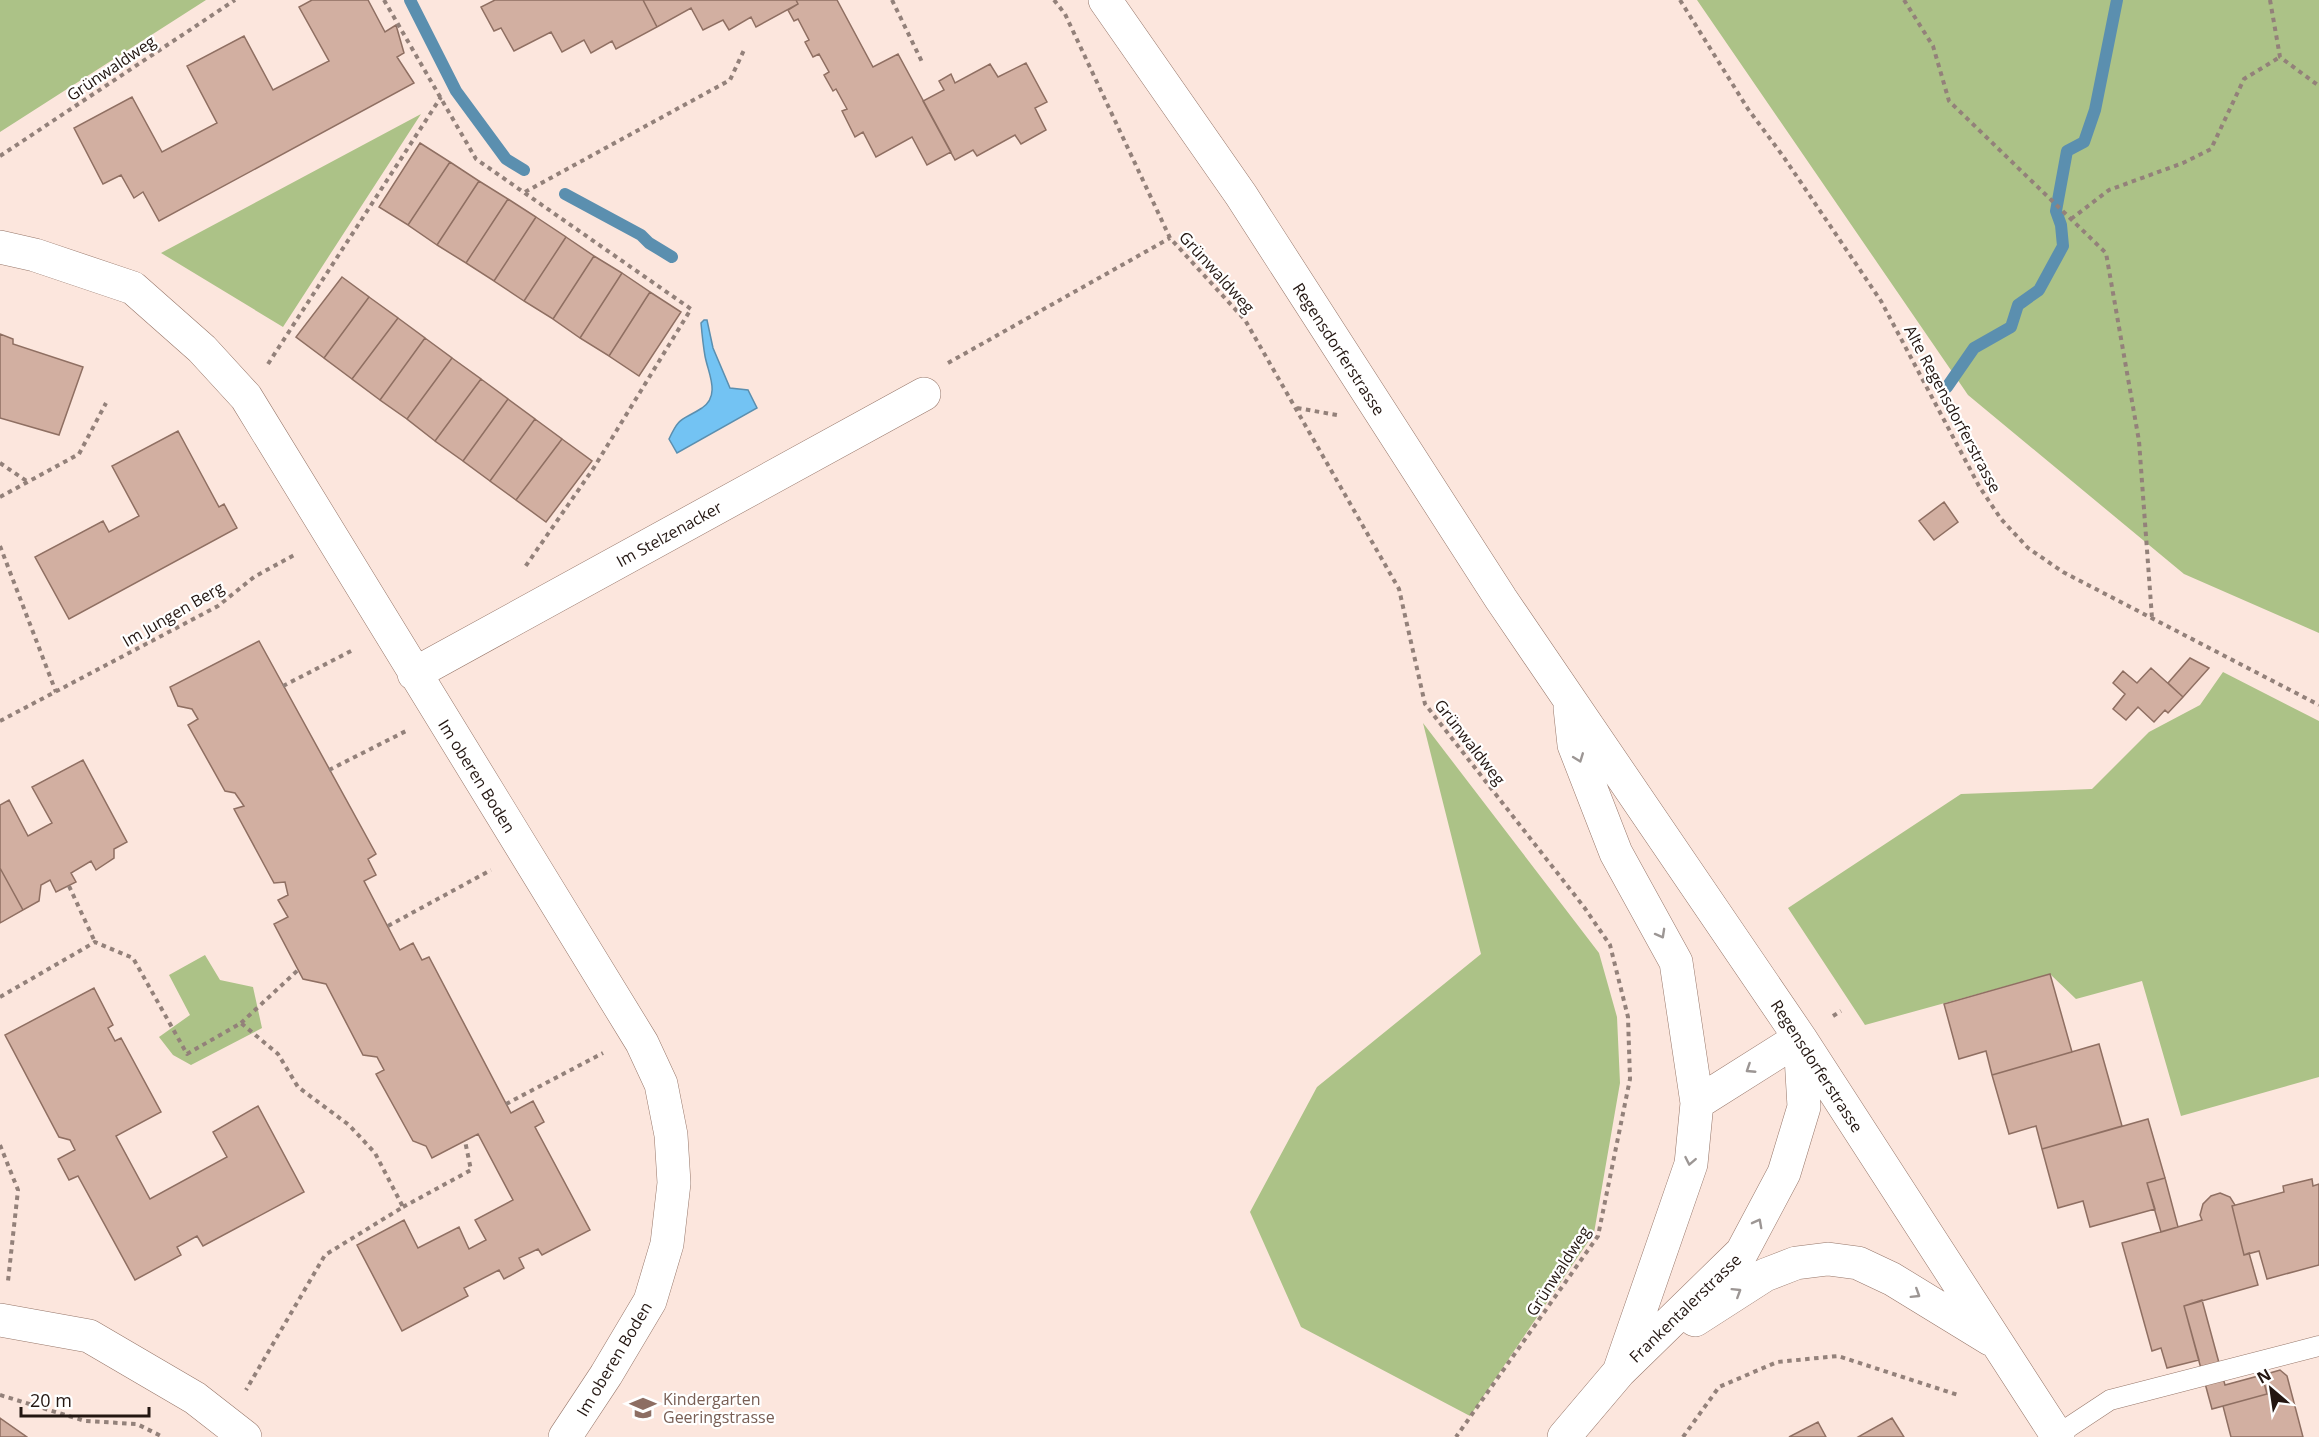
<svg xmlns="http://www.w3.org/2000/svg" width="2319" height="1437" font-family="'Open Sans',sans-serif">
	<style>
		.green { fill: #acc287 }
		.water { fill: #73c3f3; stroke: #5b8faf; stroke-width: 1.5 }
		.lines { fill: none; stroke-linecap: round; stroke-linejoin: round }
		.stream { stroke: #5b8faf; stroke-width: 12 }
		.building { fill: #d2afa1; stroke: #8f6f62; stroke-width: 1.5 }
		.lane-casing { stroke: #967669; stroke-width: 21 }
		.street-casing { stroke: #967669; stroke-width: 34 }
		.secondary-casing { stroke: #967669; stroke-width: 34 }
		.path { stroke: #93817a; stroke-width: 4; stroke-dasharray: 4.5 4.5; stroke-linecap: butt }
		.lane { stroke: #fff; stroke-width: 20 }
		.street { stroke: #fff; stroke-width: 33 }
		.secondary { stroke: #fff; stroke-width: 33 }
		.oneway { stroke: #9c9694 }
		.labels { text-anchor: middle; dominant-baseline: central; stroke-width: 4.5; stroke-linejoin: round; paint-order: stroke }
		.street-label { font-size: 16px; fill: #231611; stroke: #fff }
		.education-label { font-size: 16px; fill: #785e54; stroke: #fff; text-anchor: start }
	</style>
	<rect width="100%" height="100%" fill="#fce6dd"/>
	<path class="green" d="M0,0H206L0,132Z
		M1697,0H2319V633L2184,574L1968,395Z
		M421,114L283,327L161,253L189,238Z
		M2223,672L2319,721V1077L2181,1116L2142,981L2076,999L2050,974L1865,1025L1788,908L1961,794L2092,789L2149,732L2200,705Z
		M1423,723L1599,953L1617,1017L1620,1083L1594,1233L1470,1416L1301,1327L1250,1212L1317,1087L1481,954Z
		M205,955L220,980L253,987L262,1028L191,1065L173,1055L159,1037L190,1015L169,975Z"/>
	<path class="water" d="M704,320H707L713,348L730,388L748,390L757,408L677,453L669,439C680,415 682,421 702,408C721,395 708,373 705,356C703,345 702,334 701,323Z"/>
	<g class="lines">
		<path class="stream" d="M410,0L456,91L506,159L524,170
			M565,194L641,235L649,243L672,257
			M1947,387L1974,348L2011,327L2018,305L2039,290L2063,246L2061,225L2056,211L2067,151L2084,142L2095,110L2117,0"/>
	</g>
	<path class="building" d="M312,0H368L385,32L396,25L404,53L397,57L414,83L159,221L143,192L134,198L121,175L103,184L74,128L132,97L162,152L217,123L187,66L244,36L273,90L329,61L299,7Z
		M495,0H643L657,27L616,49L612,41L591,53L584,40L562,52L551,32L514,51L501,28L494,31L481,7Z
		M643,0H796L798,4L756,27L751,17L729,30L723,20L703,30L691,8L657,27Z
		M796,0H837L873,67L898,54L951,152L927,165L912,137L876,157L863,132L855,137L842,111L847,109L836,89L833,91L824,75L829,72L819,54L813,57L805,42L809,40L798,19L794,21L788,10L798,4Z
		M1026,63L1047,102L1035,108L1046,130L1021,144L1015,135L977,156L973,150L955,160L923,101L944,90L939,81L951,74L955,83L990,64L998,77Z
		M420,143L450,162L408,225L379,207Z
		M450,162L479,181L437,245L408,225Z
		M479,181L508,199L466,263L437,245Z
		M508,199L536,217L494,281L466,263Z
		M536,217L566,237L524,301L494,281Z
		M566,237L594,256L553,319L524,301Z
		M594,256L622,273L580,338L553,319Z
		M622,273L650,292L609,356L580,338Z
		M342,277L369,297L324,358L296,337Z
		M650,292L681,312L639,376L609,356Z
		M369,297L398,318L352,379L324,358Z
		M398,318L425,338L380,400L352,379Z
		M0,334L13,339V344L83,367L59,435L0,418Z
		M425,338L452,358L407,419L380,400Z
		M452,358L481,379L435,441L407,419Z
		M481,379L508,399L463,461L435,441Z
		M508,399L535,419L490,481L463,461Z
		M535,419L562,439L516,500L490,481Z
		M178,431L219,507L224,504L237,528L69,619L35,557L103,521L109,532L139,516L112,466Z
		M562,439L592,461L546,522L516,500Z
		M1944,502L1958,522L1934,540L1919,521Z
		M259,641L376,854L368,859L376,875L364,881L400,950L413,943L422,960L429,957L511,1113L533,1101L544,1122L535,1127L590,1230L542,1255L538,1249L519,1258L524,1268L504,1279L499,1270L464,1288L468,1296L402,1331L357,1245L404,1220L418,1248L459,1227L469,1249L486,1240L475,1220L513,1200L478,1134L432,1158L426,1146L413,1141L376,1074L384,1070L377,1057L363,1055L326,984L303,979L274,924L288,917L278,900L288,895L285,882L274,883L234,809L244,806L235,793L225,791L188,725L198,719L192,709L178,706L170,687Z
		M2190,658L2209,668L2183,697L2168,683Z
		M2151,668L2183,697L2168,713L2165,710L2154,722L2138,707L2126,720L2113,709L2125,694L2113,683L2123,671L2137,683Z
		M83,760L127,842L114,849V858L96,870L91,861L71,873L76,882L56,892L50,880L41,885L39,901L23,910L0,868V805L9,800L28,836L52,823L32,787Z
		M0,868L23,910L0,923Z
		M2050,974L2072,1052L1992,1075L1986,1051L1959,1059L1944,1004Z
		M94,988L113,1025L108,1028L115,1041L121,1038L161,1112L116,1136L150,1199L227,1157L213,1132L258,1106L304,1192L203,1246L197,1236L177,1247L181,1255L135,1280L78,1176L69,1180L58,1159L75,1150L70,1140L59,1137L5,1035Z
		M2099,1044L2122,1126L2042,1149L2036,1126L2009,1134L1992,1075Z
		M2148,1119L2165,1178L2147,1183L2155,1209L2090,1227L2083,1201L2058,1208L2042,1149Z
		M2165,1178L2178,1227L2161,1232L2147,1183Z
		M2312,1179L2313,1186L2319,1184V1265L2267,1279L2259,1251L2244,1255L2232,1206L2284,1192L2283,1186Z
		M2220,1193L2230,1197L2235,1205L2232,1206L2244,1255L2249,1253L2258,1285L2184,1306L2199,1360L2167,1368L2161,1348L2152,1351L2122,1243L2202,1220L2200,1215L2203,1204L2211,1196Z
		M2202,1300L2225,1385L2262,1375L2267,1394L2212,1409L2184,1306Z
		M2280,1370L2287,1376L2303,1437H2231L2223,1406L2267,1394L2264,1382L2270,1373Z
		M0,1418L27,1437H0Z
		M1892,1418L1904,1437H1858Z
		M1818,1422L1826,1437H1789Z"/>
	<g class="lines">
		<g class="lane-casing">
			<path id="lane" d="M2057,1435L2110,1400L2319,1346"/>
		</g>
		<g class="street-casing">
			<path id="street" d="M0,247L35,255L133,288L202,349L246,397L642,1043L661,1084L671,1135L674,1183L667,1244L650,1301L606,1375L565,1437
				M414,674L924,394
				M0,1320L89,1336L195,1398L245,1437"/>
		</g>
		<g class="secondary-casing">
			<path id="secondary" d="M1105,0L1241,195L1501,599L1800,1038L2058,1437
				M1570,708L1574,745L1616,853L1676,962L1697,1103L1691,1164L1619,1372
				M1697,1103L1800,1038
				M1695,1320L1765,1275L1796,1263L1828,1259L1858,1263L1892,1279L1990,1339
				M1564,1437L1619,1372L1742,1252L1784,1173L1804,1107L1800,1039"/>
		</g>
		<path class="path" d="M384,0L476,159L691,309L593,469L525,567
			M892,0L923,64
			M1054,0L1065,14L1170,238L1245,320L1399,589L1425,704L1584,907L1610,945L1628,1017L1630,1079L1598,1236L1456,1437
			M1680,0L1748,109L1783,156L1881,301L1979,486L2001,519L2028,548L2063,572L2319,705
			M1904,0L1933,46L1949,101L2106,253L2139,441L2152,618
			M2270,0L2280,57L2319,86
			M0,156L235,0
			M525,192L730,80L744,50
			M2071,219L2109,190L2183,163L2211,149L2244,79L2280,57
			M948,363L1170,238
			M268,364L441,97
			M1297,408L1337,415
			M0,463L28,482
			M0,497L79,454L106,403
			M0,546L56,692
			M283,686L355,649
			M0,721L218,606L254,577L296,554
			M329,770L406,731
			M69,886L95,942
			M388,926L491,870
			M0,997L95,942L133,958L187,1054L241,1023L278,1054L298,1087L349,1125L375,1153L403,1207L325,1255L246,1390
			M1833,1016L1841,1011
			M241,1023L298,970
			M506,1104L603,1053
			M0,1145L18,1190L8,1281
			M403,1207L471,1170L465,1141
			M0,1395L85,1421L137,1424L163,1437
			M1683,1437L1719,1387L1777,1362L1838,1356L1958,1395"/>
		<use href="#lane" class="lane"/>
		<use href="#street" class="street"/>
		<use href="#secondary" class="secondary"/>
	</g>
	<defs><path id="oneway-chevron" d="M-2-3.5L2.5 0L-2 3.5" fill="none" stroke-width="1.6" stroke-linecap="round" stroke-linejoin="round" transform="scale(1.5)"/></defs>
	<g class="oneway">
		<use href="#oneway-chevron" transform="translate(1579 758) rotate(69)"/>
		<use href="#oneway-chevron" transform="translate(1661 934) rotate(61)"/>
		<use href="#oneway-chevron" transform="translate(1750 1069) rotate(147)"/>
		<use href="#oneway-chevron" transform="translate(1690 1161) rotate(101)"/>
		<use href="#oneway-chevron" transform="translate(1758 1223) rotate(-62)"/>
		<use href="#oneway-chevron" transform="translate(1737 1292) rotate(-32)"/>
		<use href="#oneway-chevron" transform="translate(1916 1294) rotate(32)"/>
	</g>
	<defs>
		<g id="school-bare" transform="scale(2.07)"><path d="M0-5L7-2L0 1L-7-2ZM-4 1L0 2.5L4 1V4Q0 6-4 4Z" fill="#8d6e63" stroke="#fff" stroke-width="2.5" paint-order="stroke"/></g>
	</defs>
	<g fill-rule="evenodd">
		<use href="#school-bare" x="643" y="1408"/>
	</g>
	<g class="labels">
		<g class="street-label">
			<text transform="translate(111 68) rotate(-34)">Grünwaldweg</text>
			<text transform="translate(1217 272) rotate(48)">Grünwaldweg</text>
			<text transform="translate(1339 349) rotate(57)">Regensdorferstrasse</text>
			<text transform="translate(1953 409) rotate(62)">Alte Regensdorferstrasse</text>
			<text transform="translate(669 534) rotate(-29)">Im Stelzenacker</text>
			<text transform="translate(173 614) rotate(-30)">Im Jungen Berg</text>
			<text transform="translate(1470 742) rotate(52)">Grünwaldweg</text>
			<text transform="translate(477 776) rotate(58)">Im oberen Boden</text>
			<text transform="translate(1817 1066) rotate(57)">Regensdorferstrasse</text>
			<text transform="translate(1558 1271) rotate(-57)">Grünwaldweg</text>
			<text transform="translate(1685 1308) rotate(-44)">Frankentalerstrasse</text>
			<text transform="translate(614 1359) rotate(-59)">Im oberen Boden</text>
		</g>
		<g class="education-label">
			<text x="663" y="1399">Kindergarten<tspan x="663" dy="18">Geeringstrasse</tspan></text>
		</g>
	</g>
	<g transform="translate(2271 1389) rotate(331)" stroke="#ffffff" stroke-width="4.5" paint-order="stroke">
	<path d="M0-4.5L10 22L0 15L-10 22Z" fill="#231611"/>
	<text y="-9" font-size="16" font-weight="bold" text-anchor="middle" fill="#231611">N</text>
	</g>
	<path d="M21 1407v9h128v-9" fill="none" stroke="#231611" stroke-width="3"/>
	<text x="30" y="1407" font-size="18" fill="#231611" stroke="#ffffff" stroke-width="4.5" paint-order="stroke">20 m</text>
</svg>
